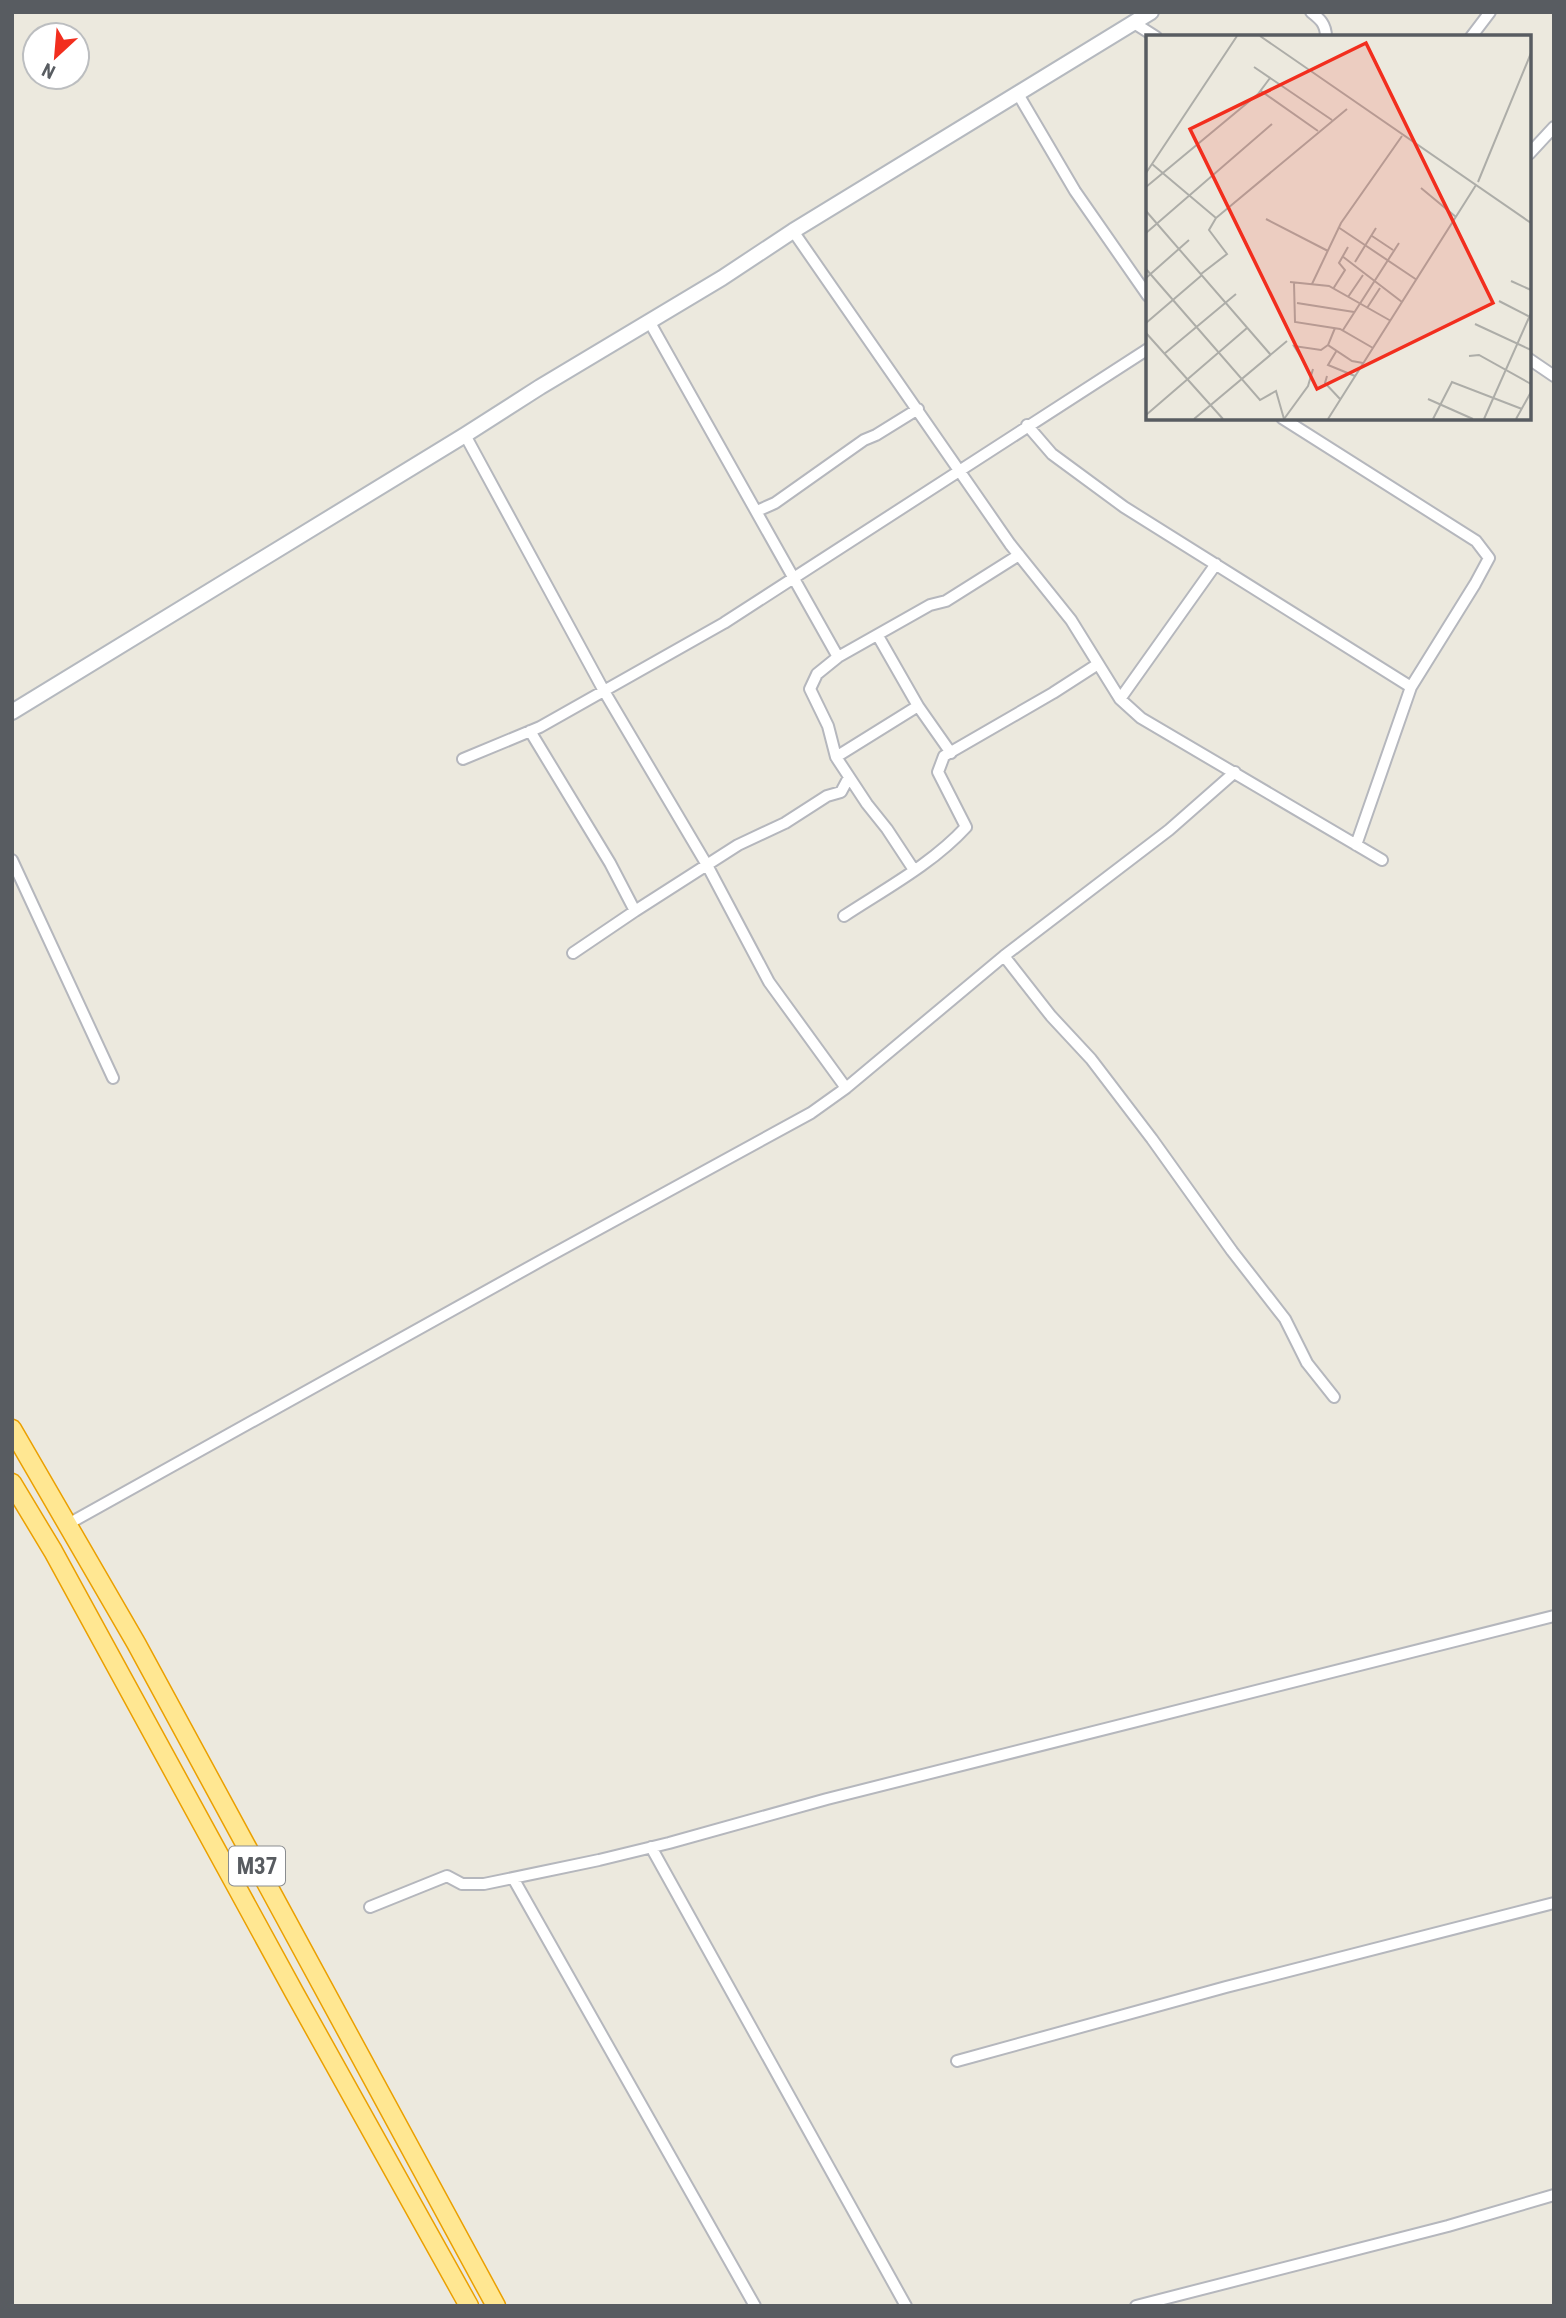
<svg xmlns="http://www.w3.org/2000/svg" width="1566" height="2318" font-family="'Roboto Condensed',sans-serif">
	<style>
		.lines { fill: none; stroke-linecap: round; stroke-linejoin: round }
		.minor-casing { stroke: #b5b7bd; stroke-width: 14 }
		.secondary-casing { stroke: #b5b9bf; stroke-width: 18 }
		.trunk-casing { stroke: #eba000; stroke-width: 21 }
		.minor { stroke: #fff; stroke-width: 10 }
		.secondary { stroke: #fff; stroke-width: 14 }
		.trunk { stroke: #ffe792; stroke-width: 18 }
		.labels { text-anchor: middle; dominant-baseline: central; stroke-width: 5; stroke-linejoin: round; paint-order: stroke }
		.shield { fill: #fff; stroke: #8a8d90; stroke-width: 2 }
		.shield-label { font-size: 23px; font-weight: bold; fill: #585c61 }
		.inset-road { fill: none; stroke: #adada8; stroke-width: 2 }
		.view { fill: #f22e1e; fill-opacity: 0.15; stroke: #f22e1e; stroke-width: 3.5 }
		.inset-edge { fill: none; stroke: #585c61; stroke-width: 3.5 }
	</style>
	<rect width="100%" height="100%" fill="#ece9de"/>
	<g class="lines">
		<g class="minor-casing">
			<path id="minor" d="M1311,12C1320,19 1326,24 1326,37
				M1134,23L1156,37
				M1471,37L1490,12
				M1018,94L1075,191L1148,296
				M1529,154L1554,127
				M793,231L1010,544L1071,620L1120,699L1141,718L1382,860
				M649,321L838,657
				M1529,359L1554,376
				M1282,418L1476,541L1489,558L1475,584L1411,687L1356,845
				M1027,425L1052,454L1124,507L1411,687
				M465,435L604,691L707,865L769,982L846,1088
				M757,511L775,503L864,440L876,435L918,409
				M878,636L918,706L951,753
				M1120,699L1216,564
				M530,731L610,863L635,911
				M836,757L918,706
				M463,759L540,727L724,623L1148,349
				M12,860L113,1078
				M914,870L887,829L867,804L836,757L828,726L810,689L817,674L838,657L930,605L946,601L1019,555
				M844,916C885,889 932,864 966,827L938,772L944,756L1053,693L1098,664
				M573,953L635,911L738,845L785,823L827,796L841,792L849,777
				M1004,956L1051,1016L1091,1059L1152,1139L1232,1251L1285,1319L1307,1363L1334,1397
				M68,1524L544,1259L811,1113L846,1088L1004,956L1169,830L1235,772
				M651,1847L906,2306
				M513,1878L755,2306
				M370,1907L447,1876L462,1884H484L599,1860L669,1843L827,1799L1554,1616
				M957,2061L1226,1987L1554,1903
				M1136,2306L1448,2226L1554,2195"/>
		</g>
		<g class="secondary-casing">
			<path id="secondary" d="M12,712L465,435L540,387L722,278L793,231L1151,12"/>
		</g>
		<g class="trunk-casing">
			<path id="trunk" d="M12,1429L136,1643L496,2306
				M12,1483L53,1551L294,1992L469,2306"/>
		</g>
		<use href="#minor" class="minor"/>
		<use href="#secondary" class="secondary"/>
		<use href="#trunk" class="trunk"/>
	</g>
	<g class="labels">
		<rect class="shield" x="229" y="1846.5" width="56" height="39" rx="5"/>
		<g class="shield-label">
			<text x="257" y="1866">M37</text>
		</g>
	</g>
	<g transform="translate(1146 35)">
		<rect width="385" height="385" fill="#ece9de"/>
		<path class="inset-road" d="M114,1L385,188M108,32L186,85M115,56L172,96M6,129L70,183L201,74M0,138L91,1M332,147L385,18M0,152L112,59L124,43M275,153L310,182M0,176L124,319M120,184L182,216M192,192L271,245M0,198L126,89M226,201L247,215M196,221L256,267M209,227L230,193M0,234L114,365L130,356L138,384M55,239L81,219L63,195L70,183M0,243L43,205M365,246L385,255M144,247L183,251L245,286M148,248L149,287L194,294L227,313M166,249L195,188L256,101M187,254L199,235L193,228L202,212M202,262L217,240M353,266L384,282M151,268L208,277M221,273L234,253M0,288L56,240M329,289L385,315M189,293L182,310L206,326L217,328M197,295L253,208M0,298L77,384M191,315L182,330L209,341M18,319L90,259M323,321L333,320L385,349M155,322L148,311L175,315L182,310M181,341L179,348L194,364M282,364L327,384M0,380L101,293M48,384L141,306M138,384L162,351L167,334M182,384L330,150M287,384L306,347L376,374M338,384L385,278M370,384L385,357"/>
		<path class="view" d="M220,8L347,268L171,354L44,94Z"/>
		<rect width="385" height="385" class="inset-edge"/>
	</g>
	<rect width="1566" height="2318" fill="none" stroke="#585c61" stroke-width="28"/>
	<g transform="translate(56 56) rotate(206)"><circle r="33" fill="#ffffff" stroke="#bcbec0" stroke-width="2"/>
	<path d="M0-5L12 26L0 18L-12 26Z" fill="#f22e1e"/>
	<text y="-10" font-size="19" font-weight="bold" text-anchor="middle" fill="#585c61">N</text>
	</g>
</svg>
